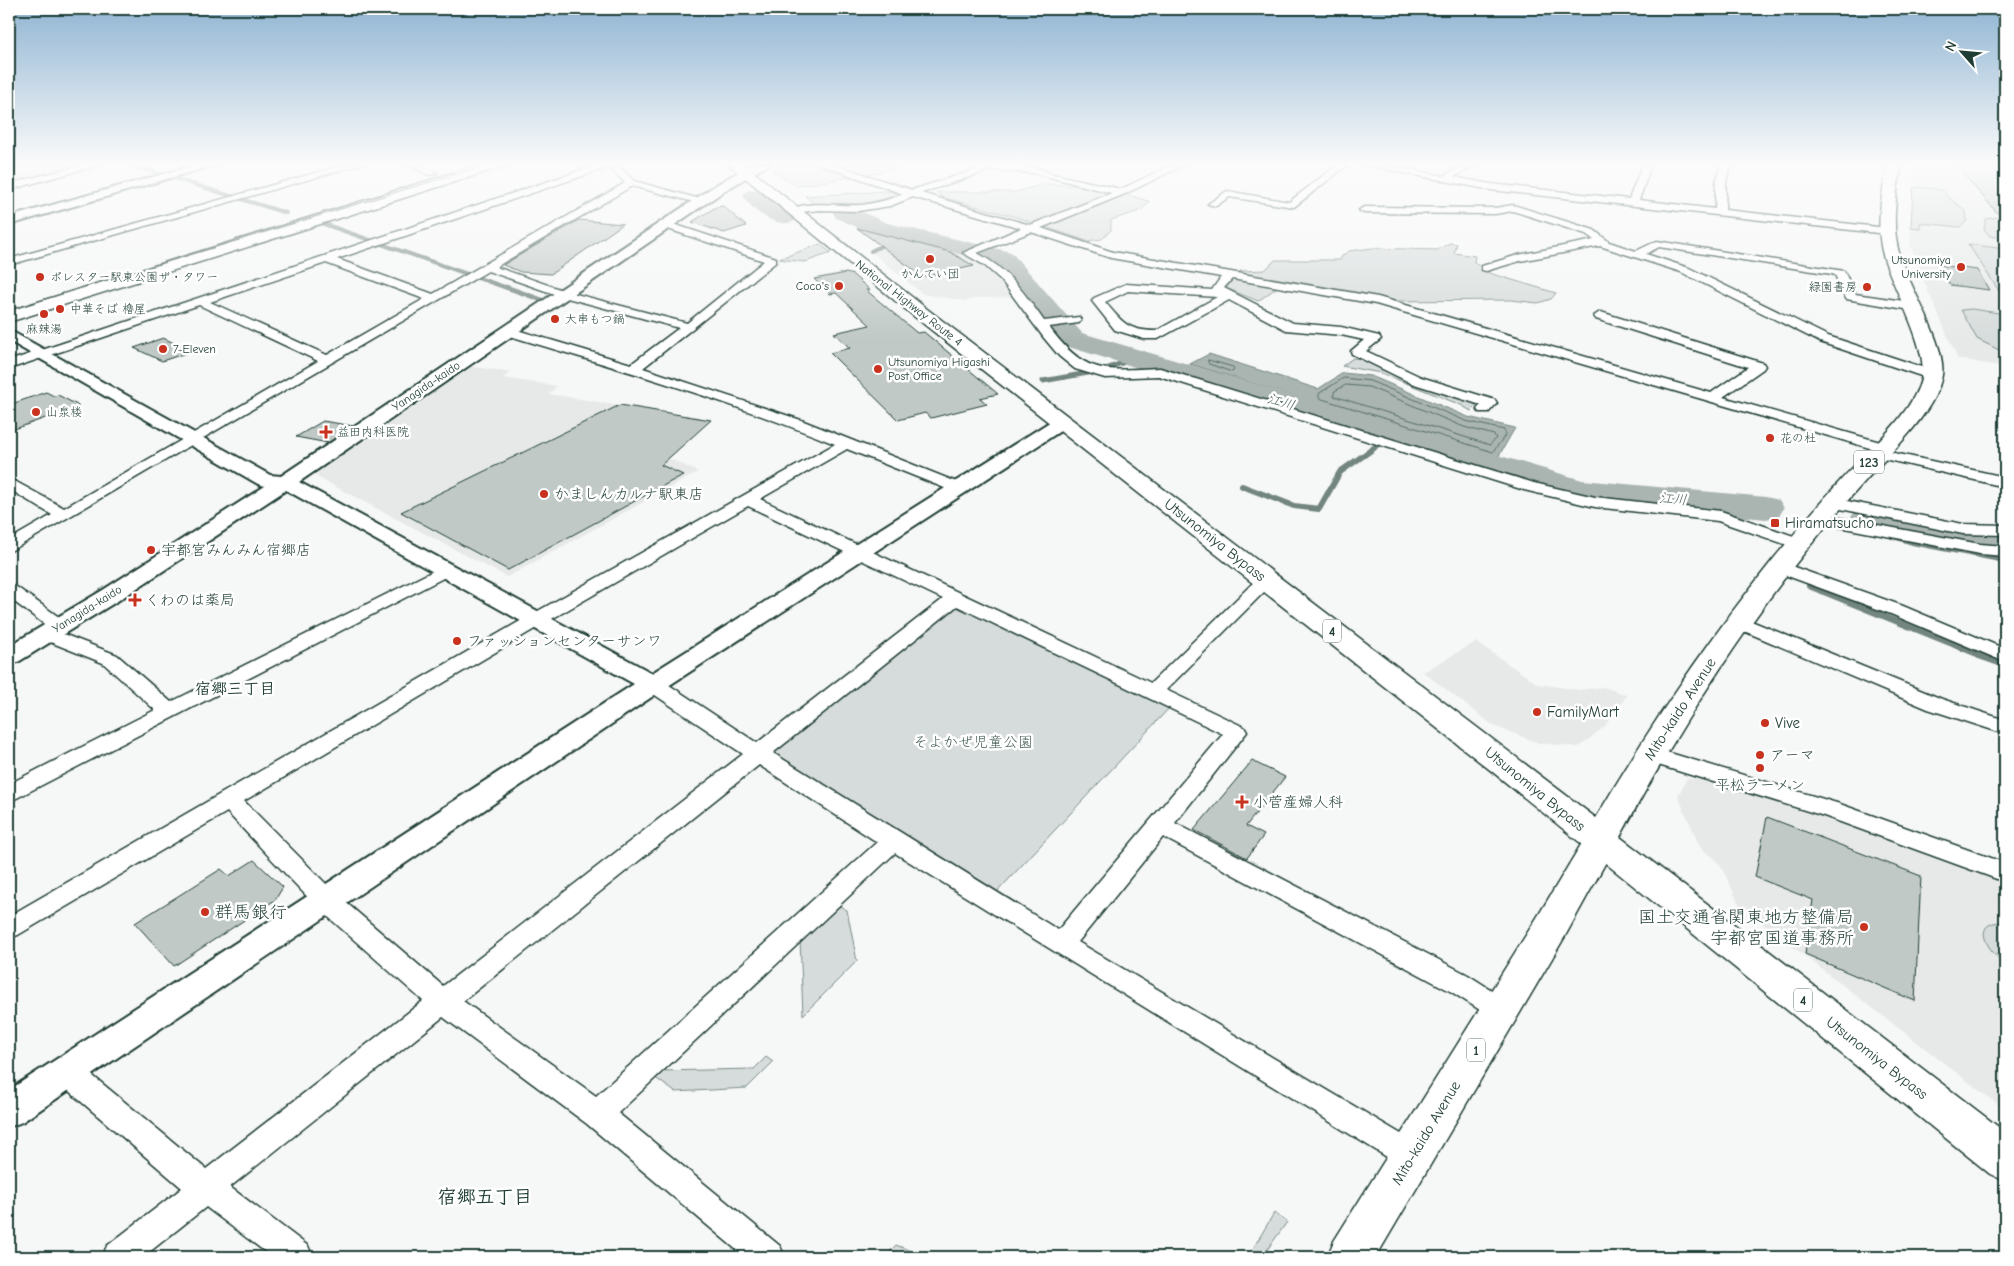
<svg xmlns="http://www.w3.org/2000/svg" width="2014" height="1266" font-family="'Comic Neue','Klee One',sans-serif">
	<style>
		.built { fill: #e6e9e8 }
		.green { fill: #d6dcdb; stroke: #7a8c88 }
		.water { fill: #aab5b1; stroke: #72857f }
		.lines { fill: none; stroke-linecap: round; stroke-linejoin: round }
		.shore { stroke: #576d66; stroke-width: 1 }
		.stream-far3 { stroke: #72857f; stroke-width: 4 }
		.stream-far2 { stroke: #72857f; stroke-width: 5 }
		.stream-far1 { stroke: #72857f; stroke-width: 6 }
		.stream { stroke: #72857f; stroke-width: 8 }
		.river { fill: #aab5b1; fill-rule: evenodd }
		.building { fill: #c0c9c6; stroke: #1f3d34 }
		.minor-casing { stroke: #1f3d34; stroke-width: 3 }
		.tertiary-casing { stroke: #1f3d34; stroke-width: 4 }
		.primary-casing { stroke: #1f3d34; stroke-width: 3 }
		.trunk-casing { stroke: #1f3d34; stroke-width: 3 }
		.minor { fill: #fff; fill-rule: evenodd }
		.tertiary { fill: #fff; fill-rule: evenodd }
		.primary { fill: #fff; fill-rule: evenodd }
		.trunk { fill: #fff; fill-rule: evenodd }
		.tram { stroke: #1f3d34; stroke-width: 1 }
		.poi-dot { fill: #c8321e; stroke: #fff; stroke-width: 2 }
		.labels { text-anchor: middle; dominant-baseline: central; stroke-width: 5; stroke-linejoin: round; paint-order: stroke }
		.far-poi-label { font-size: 12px; fill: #1f3d34; stroke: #fff; text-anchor: start }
		.far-street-label { font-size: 12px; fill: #1f3d34; stroke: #fff }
		.far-water-label { font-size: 14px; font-style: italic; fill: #49615a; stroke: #fff }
		.shield { fill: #fff; stroke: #627771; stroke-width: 1 }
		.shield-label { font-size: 14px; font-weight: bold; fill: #1f3d34 }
		.poi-label { font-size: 15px; fill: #1f3d34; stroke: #fff; text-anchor: start }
		.street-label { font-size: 15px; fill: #1f3d34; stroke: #fff }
		.park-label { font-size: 15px; fill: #445d55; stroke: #fff }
		.neighbourhood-label { font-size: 16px; font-weight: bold; fill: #1f3d34; stroke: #fff }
		.near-poi-label { font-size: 18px; fill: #1f3d34; stroke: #fff; text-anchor: start }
		.near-neighbourhood-label { font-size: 19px; font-weight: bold; fill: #1f3d34; stroke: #fff }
	</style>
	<rect width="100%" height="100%" fill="#f6f7f7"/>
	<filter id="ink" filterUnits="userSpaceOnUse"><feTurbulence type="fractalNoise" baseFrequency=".02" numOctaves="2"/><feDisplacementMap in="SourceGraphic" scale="10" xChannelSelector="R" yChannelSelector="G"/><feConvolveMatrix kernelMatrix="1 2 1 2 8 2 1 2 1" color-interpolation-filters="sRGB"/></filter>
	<g filter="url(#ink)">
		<path class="built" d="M1914,163H2005V367L1958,359L1920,273L1910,243L1913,188L1919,186L1913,181Z
			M902,237L960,252L989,266L1015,297L978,298L966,301L923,294L870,251Z
			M466,366L511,372L503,378L557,386L549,394L711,420L668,458L698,472L507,577L317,477L318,467Z
			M1476,642L1538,684L1579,690L1603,687L1627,695L1604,727L1579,747L1539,743L1494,726L1423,672Z
			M1687,778L1704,780L1776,798L2005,880V1110L1740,906L1720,864L1700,847L1678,796Z"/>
		<path class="green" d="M9,163H95L9,185Z
			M785,163H948L949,164H904L881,172L797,186L772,171Z
			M1044,184C1080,185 1116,189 1150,202L1140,211L1111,220V230L1102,239L1087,241L1016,217L942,197L936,192H1016Z
			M1919,187L1942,190L1949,198L1966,211L1967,221L1960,227L1922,223H1920V228L1911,227L1913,188Z
			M881,191L894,192L896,196L868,204H814L805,196C830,194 855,194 881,191Z
			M1999,217L2005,219V239L1990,236L1984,229L1986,219Z
			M1450,243L1457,244L1454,253L1475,256L1474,262L1489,273L1556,293L1551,299L1538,303L1511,300L1392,301L1286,281L1258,301L1226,288L1240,271L1265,270L1275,260H1340L1342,256L1349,251L1373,248L1437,250Z
			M820,244L831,253L805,262L779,259Z
			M1968,244L2005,249V300Z
			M1972,309L2005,314V353L1977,339L1961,310Z
			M1353,358L1366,359L1415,382L1473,402L1476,406L1471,411L1461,405L1381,373L1342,366Z
			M958,604L1171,706L995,894L768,755Z
			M836,904L847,910L857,961L803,1015L800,939Z
			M2005,922V963C1987,951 1969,921 2005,922Z
			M766,1057L773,1062L747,1088L675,1092L654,1077L660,1071L754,1069Z
			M1274,1213L1287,1222L1262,1257H1248Z
			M896,1245L926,1257H884Z"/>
		<path class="water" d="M1209,354L1318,389L1343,373L1371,376L1468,417L1515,428L1497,459L1190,364Z"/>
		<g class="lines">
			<path class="shore" d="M1208,360L1233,367L1234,370L1232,372L1209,364Z
				M1344,378L1370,381L1466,421L1504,430L1506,434L1493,452L1319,398V394Z
				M1346,385L1369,387L1464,427L1494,435L1496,438L1490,445L1334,396V392Z"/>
			<path class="stream-far3" d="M125,163L286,213
				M324,224L510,289
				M871,251L905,234"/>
			<path class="stream-far2" d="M506,287L542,300
				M1100,371L1136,358
				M1043,381L1088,373
				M1388,439L1394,435
				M1372,449L1378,445"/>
			<path class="stream-far1" d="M1242,486L1294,506L1319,509L1340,472L1374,448
				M1878,519L1893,536L1912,542L2005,560
				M1809,586L1982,656"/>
			<path class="stream" d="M1979,655L2005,664"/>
			<path class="river" d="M754,189C769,193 778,208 793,212L796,217L793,222C773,227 754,212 743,196L746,191Z
				M852,204L860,206L862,212L887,223L1011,252L1082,333L1582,480L1766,497L1779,500L1784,508L1779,516L1766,519L1579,501L1062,345L993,262L871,233L836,218L833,213L836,208Z
				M1870,506L1990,531L2005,530V552L1990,553L1857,525L1851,517L1857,509Z"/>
		</g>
		<path class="building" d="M1954,163H1989L2005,183V222Z
			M723,206L746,226L724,233L692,222L716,207Z
			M579,220L623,224L551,274L521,272L503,265Z
			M857,228L950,252L974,266L923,277Z
			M1938,265L1977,270L1989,290L1950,285Z
			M846,273L853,275L870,290H866L917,333L924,332L998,394L980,398L987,404L931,418L925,413L898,420L830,353L850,348L834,333L870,325L836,293L830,294L814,279Z
			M163,338L192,351L162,361L134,348Z
			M46,392L54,396L58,395L79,406L9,431V405Z
			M620,405L711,420L661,465L683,475L508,570L401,512Z
			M323,421L353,426L328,443L296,437Z
			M1252,761L1285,777L1246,826L1264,835L1247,858L1194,830Z
			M1767,817L1921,876L1915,1001L1805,954L1813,900L1755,877Z
			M254,860L283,887L275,900L174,966L135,923L221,869L229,876Z"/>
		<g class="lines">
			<g class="minor-casing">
				<path id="minor" d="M90,163H106L9,190V184Z
					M351,163H366L9,265V259Z
					M403,163H416L437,173L429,175Z
					M603,163H615L634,181L707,201L702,204L632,186L496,267L568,292L687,323L764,261L662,227V223H670L776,258V262L643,368L801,420L964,485L966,488L958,493L952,491L847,449L760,499L1151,683L1260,576H1272L1275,580L1272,584L1166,690L1244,727L1247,732L1175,823L1468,975L1509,1001L1513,1009L1509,1017L1500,1021L1491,1017L1450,991L1163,837L1078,942L1423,1147L1428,1157L1423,1167L1413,1172L1403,1167L895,853L618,1113L780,1246L785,1257H745L587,1124L443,1017L230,1187L308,1246L313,1257H272L206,1207L143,1257H102L107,1246L182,1188L56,1080L52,1071L56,1062L66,1058L76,1062L206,1169L423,1001L317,907L227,812L18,935L9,938V916L529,616L835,444C727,400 614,367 503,334L501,331L507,327L631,364L679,328L560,296L488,271L9,552V540L52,515L9,489V478L64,508L318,361L199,305L9,369V361ZM609,167L625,183L433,294L337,259ZM326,263L424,299L327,355L210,302ZM748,506L943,599L757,743L660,679L653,677L646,679L643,684L646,689L743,754L443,986L335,893L244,801L543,624ZM957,606L1223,734L1058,930L773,753ZM759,765L877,842L596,1096L463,1001Z
					M816,163H829L912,190L978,169V165L981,164L1034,167L1053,174L1121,189L1176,163H1188L1125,194L1041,228L1113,252L1378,297L1711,393L1748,367L1596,319L1594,316L1600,312L1604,313L1763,363L1765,366L1763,369L1723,397L1887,444L1889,447L1885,451L2005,477V487L1871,456L1868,453L1873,449L1376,304L1232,279L1224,288L1293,323L1341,327L1379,336L1381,339L1366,351L1421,377L1495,400L1497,403L1489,412H1479L1477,409L1481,405L1411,383L1352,354L1351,351L1364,340L1341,335L1286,330L1229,300L1158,339H1144L1115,330L1092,301L1094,298L1126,284L1212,290L1221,277L1111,258L1031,232L977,253C1007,268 1025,294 1044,321L1079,317L1081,320L1079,323L1049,327C1086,377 1105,370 1160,368L1534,483L1595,497L1721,511L1805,540L1807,544L1805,548L1799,549L1718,521L1595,507L1524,490L1159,376L1105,378L1075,369L1059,356L1044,338L1001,280L984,265L963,253L1021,228L913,197L890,206L858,211L820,210L791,213L790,211C804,199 842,207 861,205C876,203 889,200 903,194ZM991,170L1033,173L1112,193L1030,225L921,193ZM1128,291L1217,297L1156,331C1127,331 1122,322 1105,302Z
					M1340,163H1350L1294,207L1229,197L1216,206L1208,204L1227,191L1289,202Z
					M1354,163H1375L1444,176L1467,163H1479L1454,177L1491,184L1629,199L1643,163H1652L1639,200L1715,209L1716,182L1722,163H1731L1726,182L1725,210L1887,228L1892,231L1887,234L1491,190Z
					M1513,205L1594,230L1609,242L1636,251L1657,241L1844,271L1855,294L1911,302L1917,306L1911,310L1846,299L1835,275L1832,274L1659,247L1646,254L1689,268L1828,336L1937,372L1939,375L1932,379L1927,378L1820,342L1681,272L1600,246L1520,261L1486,271L1482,270V266L1518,255L1594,240L1586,234L1513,211L1495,214L1364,213L1359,210L1364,207L1495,208Z
					M1832,498L1963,524L2005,525V535L1963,534L1826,506L1824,503Z
					M1819,514L1980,544L2005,546V556L1980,554L1813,522L1811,519L1813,516Z
					M1780,562L1903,606L2005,649V662L1891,614L1774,571L1771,567L1774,563Z
					M445,565L451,566L454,570L451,574L9,802V784L155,710L103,663L40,638L38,634L40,630L51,629L9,598V585L15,586L66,622L68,626L66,630L58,632L117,655L171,702Z
					M1739,616L1942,699L2005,720V734L1928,709L1732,626L1730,622L1732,618Z
					M1650,747L1840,804L2005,863V882L1824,816L1642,760L1639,755L1642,750Z"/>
			</g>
			<g class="tertiary-casing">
				<path id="tertiary" d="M203,163H222L9,225V217Z
					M754,163H771L724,191L299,482L652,673L1056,418H1068L1071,422L1068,426L662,690L22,1122L9,1127V1090L634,684L286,490L119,600L18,662L9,664V646L103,590L265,486L258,484L9,341V330L270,475L281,476L716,185Z"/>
			</g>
			<g class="primary-casing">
				<path id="primary" d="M485,163H506L505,166L9,322V311Z
					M1600,829L1612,833L1617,842L1564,938L1376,1257H1327L1334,1241L1538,916L1588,833Z"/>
			</g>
			<g class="trunk-casing">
				<path id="trunk" d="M727,163H742L927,309L1596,818C1648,729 1706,643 1771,562C1794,534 1817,506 1841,480C1867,451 1913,415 1922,376C1928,348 1892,286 1883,255C1875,226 1882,193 1888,163H1902C1896,192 1891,224 1899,253C1908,286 1947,344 1942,375C1936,412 1890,453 1866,480C1769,587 1688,710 1620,837L2005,1132V1181L1990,1174L1494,773L915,317Z"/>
			</g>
			<use href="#minor" class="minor"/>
			<use href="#tertiary" class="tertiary"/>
			<use href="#primary" class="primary"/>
			<use href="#trunk" class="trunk"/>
			<path class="tram" d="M9,310L492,163"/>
		</g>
	</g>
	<linearGradient id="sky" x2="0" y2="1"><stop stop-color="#8fb4d2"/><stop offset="0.48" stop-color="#fbfbfb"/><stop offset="1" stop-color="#fbfbfb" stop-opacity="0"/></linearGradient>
	<rect width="2014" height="341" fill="url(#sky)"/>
	<g class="poi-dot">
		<circle cx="930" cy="259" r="5"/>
		<circle cx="1961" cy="267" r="5"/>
		<circle cx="40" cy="277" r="5"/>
		<circle cx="839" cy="286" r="5"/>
		<circle cx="1867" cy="287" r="5"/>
		<circle cx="60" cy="309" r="5"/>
		<circle cx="44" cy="314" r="5"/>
		<circle cx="555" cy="319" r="5"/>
		<circle cx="163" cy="349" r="5"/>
		<circle cx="878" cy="369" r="5"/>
		<circle cx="36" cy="412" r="5"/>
		<path d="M323.5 424.5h5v5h5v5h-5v5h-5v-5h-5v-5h5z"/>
		<circle cx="1770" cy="438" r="5"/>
		<circle cx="544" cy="494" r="5"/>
		<rect x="1770" y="518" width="10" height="10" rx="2.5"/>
		<circle cx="151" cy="550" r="5"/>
		<path d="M132.5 592.5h5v5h5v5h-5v5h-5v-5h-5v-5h5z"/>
		<circle cx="457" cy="641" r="5"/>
		<circle cx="1537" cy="712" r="5"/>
		<circle cx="1765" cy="723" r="5"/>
		<circle cx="1760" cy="755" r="5"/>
		<circle cx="1760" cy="768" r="5"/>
		<path d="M1239.5 794.5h5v5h5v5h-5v5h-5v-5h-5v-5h5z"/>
		<circle cx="205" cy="912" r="5"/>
		<circle cx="1864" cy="927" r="5"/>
	</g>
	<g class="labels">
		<g class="far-poi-label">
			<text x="1951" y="260" text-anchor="end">Utsunomiya<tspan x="1951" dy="14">University</tspan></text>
			<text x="930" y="274" text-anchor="middle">かんてい団</text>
			<text x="50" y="277">ポレスター駅東公園ザ・タワー</text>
			<text x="829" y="286" text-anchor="end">Coco's</text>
			<text x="1857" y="287" text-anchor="end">緑園書房</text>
			<text x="70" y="309">中華そば 櫓屋</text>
			<text x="565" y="319">大串もつ鍋</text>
			<text x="44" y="329" text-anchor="middle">麻辣湯</text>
			<text x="173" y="349">7-Eleven</text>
			<text x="888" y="362">Utsunomiya Higashi<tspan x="888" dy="14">Post Office</tspan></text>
			<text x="46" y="412">山泉楼</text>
			<text x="337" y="432">益田内科医院</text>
			<text x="1780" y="438">花の杜</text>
		</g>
		<g class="far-street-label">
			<text transform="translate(909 303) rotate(38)">National Highway Route 4</text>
			<text transform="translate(426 386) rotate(-34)">Yanagida-kaido</text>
			<text transform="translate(87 609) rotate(-32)">Yanagida-kaido</text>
		</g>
		<g class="far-water-label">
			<text transform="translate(1281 402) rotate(17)">江川</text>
			<text transform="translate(1673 499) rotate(5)">江川</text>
		</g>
		<g class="shield">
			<rect x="1854" y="450.5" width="30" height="23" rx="4"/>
			<rect x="1323" y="619.5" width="18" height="23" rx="4"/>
			<rect x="1794" y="988.5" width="18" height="23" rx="4"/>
			<rect x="1467" y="1038.5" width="18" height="23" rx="4"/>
		</g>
		<g class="shield-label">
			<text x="1869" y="462">123</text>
			<text x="1332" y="631">4</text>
			<text x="1803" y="1000">4</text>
			<text x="1476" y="1050">1</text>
		</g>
		<g class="poi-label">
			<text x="554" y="494">かましんカルナ駅東店</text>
			<text x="1785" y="523">Hiramatsucho</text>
			<text x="161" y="550">宇都宮みんみん宿郷店</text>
			<text x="145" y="600">くわのは薬局</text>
			<text x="467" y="641">ファッションセンターサンワ</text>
			<text x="1547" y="712">FamilyMart</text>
			<text x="1775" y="723">Vive</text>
			<text x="1770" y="755">アーマ</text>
			<text x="1760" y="785" text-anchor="middle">平松ラーメン</text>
			<text x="1253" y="802">小菅産婦人科</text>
		</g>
		<g class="street-label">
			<text transform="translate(1215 540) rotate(38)">Utsunomiya Bypass</text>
			<text transform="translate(1680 709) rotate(-57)">Mito-kaido Avenue</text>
			<text transform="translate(1535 789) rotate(39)">Utsunomiya Bypass</text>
			<text transform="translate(1877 1058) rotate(38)">Utsunomiya Bypass</text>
			<text transform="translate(1426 1133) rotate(-59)">Mito-kaido Avenue</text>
		</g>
		<g class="park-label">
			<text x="973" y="742">そよかぜ児童公園</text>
		</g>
		<g class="neighbourhood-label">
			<text x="235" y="689">宿郷三丁目</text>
		</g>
		<g class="near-poi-label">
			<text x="215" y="912">群馬銀行</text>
			<text x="1854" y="917" text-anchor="end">国土交通省関東地方整備局<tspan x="1854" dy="21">宇都宮国道事務所</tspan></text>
		</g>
		<g class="near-neighbourhood-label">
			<text x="485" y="1197">宿郷五丁目</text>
		</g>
	</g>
	<rect width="2014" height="1266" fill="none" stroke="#fff" stroke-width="30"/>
	<rect x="15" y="15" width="1984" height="1236" fill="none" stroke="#1f3d34" stroke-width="2" filter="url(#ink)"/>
	<g transform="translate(1962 52) rotate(297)" stroke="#ffffff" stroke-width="4" paint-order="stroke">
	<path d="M0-4L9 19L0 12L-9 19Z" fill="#1f3d34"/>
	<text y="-8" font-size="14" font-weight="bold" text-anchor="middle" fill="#1f3d34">N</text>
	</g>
</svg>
